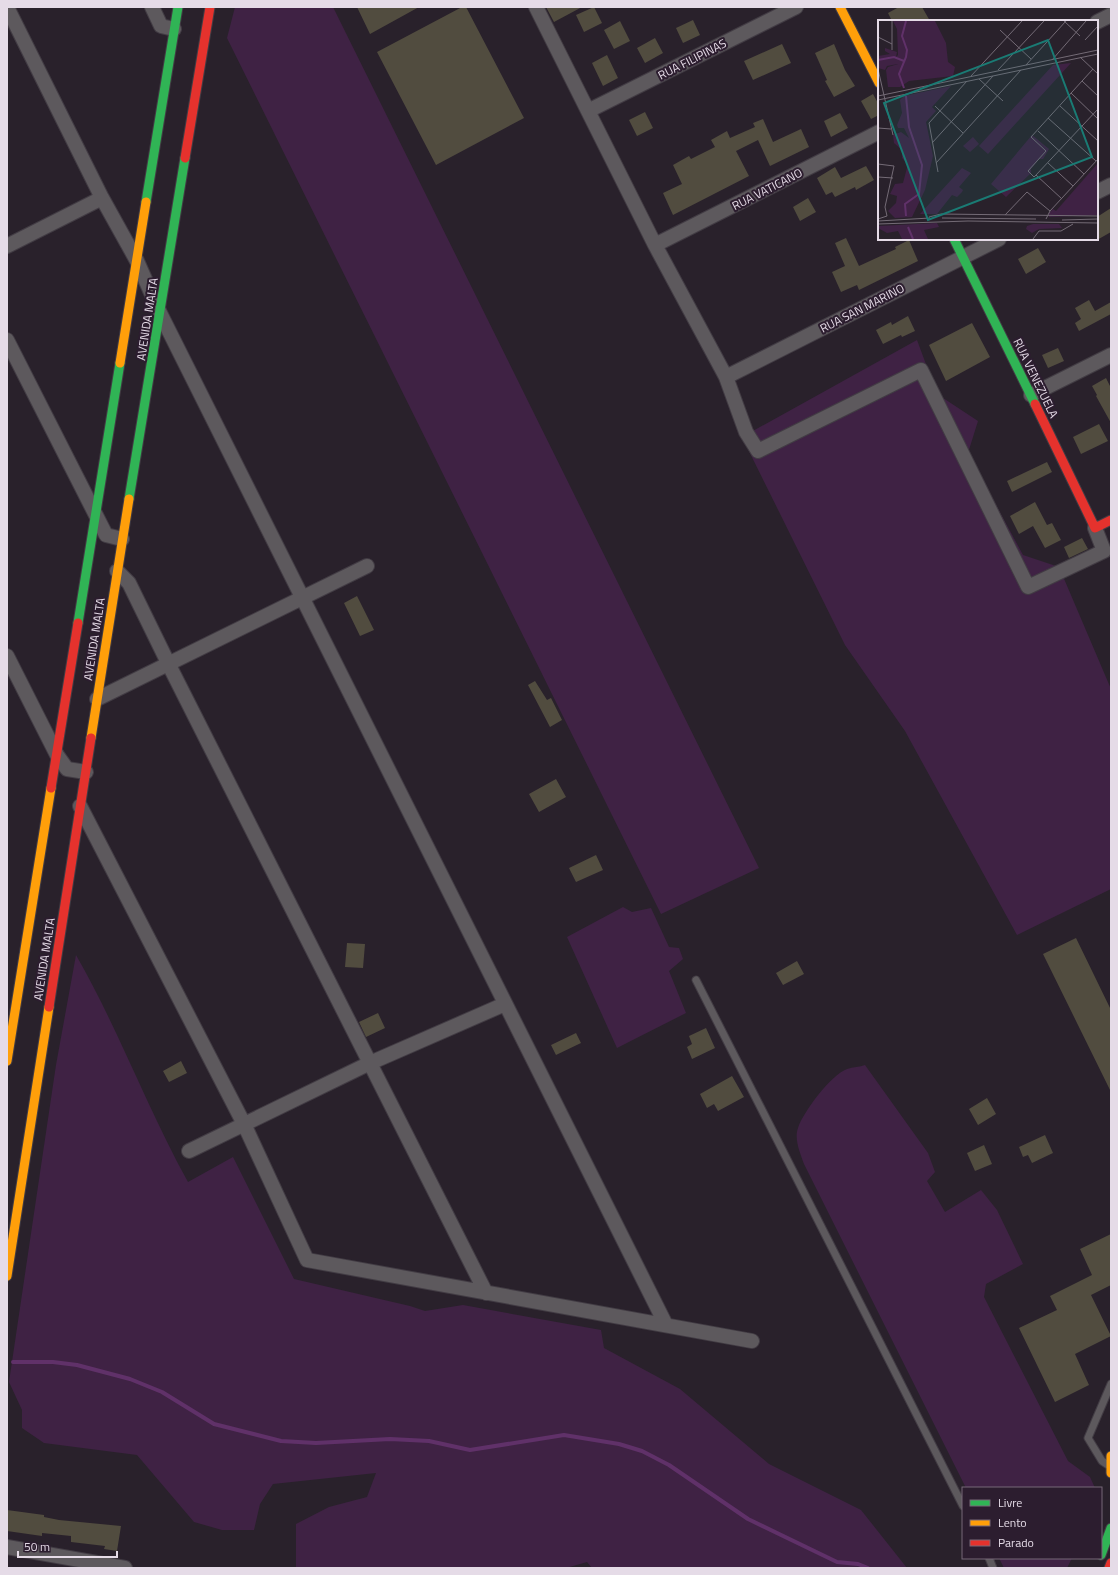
<svg xmlns="http://www.w3.org/2000/svg" width="1118" height="1575" font-family="'Titillium Web',sans-serif">
	<style>
		.green { fill: #3f2244 }
		.lines { fill: none; stroke-linecap: round; stroke-linejoin: round }
		.stream { stroke: #603169; stroke-width: 4 }
		.building { fill: #514c3f }
		.lane-casing { stroke: #423c44; stroke-width: 9 }
		.street-casing { stroke: #423c44; stroke-width: 16 }
		.fast-casing { stroke: #423c44; stroke-width: 11 }
		.slow-casing { stroke: #423c44; stroke-width: 11 }
		.jam-casing { stroke: #423c44; stroke-width: 11 }
		.lane { stroke: #5d595d; stroke-width: 7 }
		.street { stroke: #5d595d; stroke-width: 14 }
		.fast { stroke: #30b455; stroke-width: 9 }
		.slow { stroke: #ff9f0a; stroke-width: 9 }
		.jam { stroke: #e5322d; stroke-width: 9 }
		.labels { text-anchor: middle; dominant-baseline: central; stroke-width: 4; stroke-linejoin: round; paint-order: stroke }
		.street-label { font-size: 12px; fill: #e5dbe7; stroke: #2c1d2f }
		.inset-river { fill: none; stroke: #603169; stroke-width: 2 }
		.inset-road { fill: none; stroke: #746b76; stroke-width: 1 }
		.view { fill: #1a7b74; fill-opacity: 0.15; stroke: #1a7b74; stroke-width: 2 }
		.inset-edge { fill: none; stroke: #e5dbe7; stroke-width: 2 }
	</style>
	<rect width="100%" height="100%" fill="#29212b"/>
	<path class="green" d="M235,7H333L759,868L661,914L227,38Z
		M917,340L937,394L978,421L968,453L1023,555L1059,567L1111,689V889L1017,935L905,731L845,645L742,437Z
		M623,907L632,912L651,908L669,947L679,948L683,959L669,971L686,1013L617,1048L567,937Z
		M76,955C118,1028 147,1108 188,1182L233,1157L294,1279L410,1306L425,1311L463,1305L601,1330L604,1348L680,1389L769,1464L861,1510L907,1568H592L587,1562L566,1568H296V1524L329,1507L367,1497L376,1473L273,1484L260,1504L254,1530H222L194,1522L137,1455L44,1443L22,1428V1410L9,1382L56,1065Z
		M865,1065L928,1153L935,1172L927,1181L945,1212L981,1190L997,1210L1023,1264L986,1284L984,1297L1068,1461L1090,1477L1095,1488H966L804,1164C800,1153 794,1139 798,1128C803,1112 831,1075 847,1069C853,1067 860,1067 865,1065Z
		M999,1558H1072L1067,1568H1004Z"/>
	<g class="lines">
		<path class="stream" d="M13,1362H53L77,1365L130,1379L162,1392L214,1424L281,1441L316,1443L390,1439L429,1441L470,1450L564,1435L619,1444L642,1451L669,1465L748,1519L837,1562L858,1564L868,1568"/>
	</g>
	<path class="building" d="M357,7H419L370,34Z
		M462,7H466L524,118L436,165L377,52Z
		M546,7H582L554,22Z
		M594,7L602,23L584,32L576,15Z
		M899,7H922L930,21H892L888,13Z
		M693,20L700,35L683,43L676,28Z
		M620,21L630,41L614,49L604,30Z
		M655,38L663,53L645,63L637,48Z
		M782,44L791,63L753,80L744,61Z
		M834,44L845,70L855,86L834,97L825,81L827,80L815,53Z
		M607,55L618,78L603,86L592,63Z
		M873,94L879,105V115L871,119L861,101Z
		M645,112L653,128L637,136L629,120Z
		M840,113L848,128L831,137L824,121Z
		M763,119L773,142L801,129L809,147L770,166L758,140L736,151L749,176L673,215L663,193L682,184L673,165L689,156L691,159L715,147L711,140L727,131L730,138L755,127L753,123Z
		M866,166L874,180L856,190L855,187L835,197L832,192L826,195L817,178L835,167L841,178Z
		M808,198L816,212L800,221L793,207Z
		M1111,208V232L1097,240V217Z
		M846,238L859,266L896,249L895,247L909,240L918,261L859,290L857,285L841,292L832,272L845,266L835,243Z
		M1038,248L1046,262L1026,274L1018,259Z
		M1089,300L1095,311L1111,302V314L1079,331L1075,323L1081,319L1075,308Z
		M908,316L915,331L902,337L901,335L883,344L876,330L891,322L892,325Z
		M972,323L990,357L946,381L929,345Z
		M1058,348L1064,361L1048,368L1042,355Z
		M1106,378L1111,388V423L1096,396L1097,395L1092,386Z
		M1099,424L1108,441L1081,454L1073,437Z
		M1047,462L1052,472L1012,492L1007,481Z
		M1035,502L1047,525L1052,523L1061,540L1045,548L1033,526L1019,534L1010,516Z
		M1082,538L1088,549L1069,558L1064,547Z
		M357,596L374,630L360,636L344,603Z
		M535,681L547,700L551,698L562,720L550,727L528,685Z
		M556,779L566,797L539,812L529,794Z
		M596,855L603,870L576,882L569,868Z
		M1076,938L1111,1010V1092L1043,954Z
		M347,943L365,944L363,968L345,967Z
		M797,961L804,974L783,985L776,973Z
		M378,1013L385,1028L366,1037L359,1022Z
		M706,1028L715,1048L692,1059L687,1047L692,1044L689,1036Z
		M576,1033L581,1043L556,1055L551,1045Z
		M181,1061L187,1073L169,1082L163,1071Z
		M732,1076L744,1097L718,1111L714,1104L707,1108L700,1094Z
		M987,1098L996,1114L978,1125L969,1109Z
		M1045,1135L1053,1153L1032,1163L1028,1155L1023,1157L1019,1147Z
		M984,1145L992,1164L975,1171L967,1153Z
		M1111,1234V1285L1091,1295L1111,1336L1075,1354L1089,1385L1055,1402L1019,1328L1057,1310L1050,1296L1092,1275L1080,1249Z
		M7,1510L44,1515V1517L59,1520L121,1526L117,1551L104,1549L105,1546L71,1542V1536L42,1533V1536L7,1531Z"/>
	<g class="lines">
		<g class="lane-casing">
			<path id="lane" d="M696,980L963,1506
				M1108,1465L1102,1461L1088,1438L1111,1384
				M989,1558L993,1568"/>
		</g>
		<g class="street-casing">
			<path id="street" d="M7,7L102,198L137,261L160,313L666,1325
				M152,7L161,26L174,29
				M536,7L655,245L726,377L746,432L758,451L921,370L1028,587L1104,551L1095,528
				M1097,22L1111,15
				M588,111L796,7
				M1097,192L1111,185
				M655,245L879,132
				M7,246L102,198
				M7,340L106,535L122,539
				M726,377L999,239
				M1031,395L1111,355
				M117,571L129,583L172,671L486,1293
				M7,656L57,755L67,769L86,772
				M97,699L367,566
				M80,806L244,1124L307,1260L752,1341
				M189,1151L370,1063L505,1004
				M7,1547L125,1568"/>
		</g>
		<g class="fast-casing">
			<path id="fast" d="M146,202L178,7
				M954,239L1035,404
				M129,499L185,158
				M78,623L120,363
				M1101,1555L1111,1528"/>
		</g>
		<g class="slow-casing">
			<path id="slow" d="M840,7L879,83
				M120,363L146,202
				M91,738L129,499
				M7,1061L51,788
				M7,1276L49,1007
				M1111,1456V1473"/>
		</g>
		<g class="jam-casing">
			<path id="jam" d="M185,158L210,7
				M1035,404L1095,528L1111,520
				M51,788L78,623
				M49,1007L91,738
				M1109,1568L1111,1563"/>
		</g>
		<use href="#lane" class="lane"/>
		<use href="#street" class="street"/>
		<use href="#fast" class="fast"/>
		<use href="#slow" class="slow"/>
		<use href="#jam" class="jam"/>
	</g>
	<g class="labels">
		<g class="street-label">
			<text transform="translate(692 59) rotate(-27)">RUA FILIPINAS</text>
			<text transform="translate(767 189) rotate(-27)">RUA VATICANO</text>
			<text transform="translate(862 308) rotate(-27)">RUA SAN MARINO</text>
			<text transform="translate(147 319) rotate(-81)">AVENIDA MALTA</text>
			<text transform="translate(1036 378) rotate(64)">RUA VENEZUELA</text>
			<text transform="translate(94 639) rotate(-81)">AVENIDA MALTA</text>
			<text transform="translate(44 959) rotate(-81)">AVENIDA MALTA</text>
		</g>
	</g>
	<g transform="translate(878 20)">
		<rect width="220" height="220" fill="#29212b"/>
		<path d="M15,1H57L68,23L70,42L77,47L75,56L31,61L22,67H10L8,50L10,47L20,44L9,46L7,50L0,48V36L12,34L7,31V28L19,32L18,37L20,35L19,9ZM193,43L110,134L101,126L175,45ZM73,66L54,87L58,91L48,102L55,136L47,170L34,197L17,198L10,191L18,183L19,176L12,174L17,164L25,163L30,144L24,138V130L16,123L15,115L23,112L31,118L26,108H20L19,105L24,93L22,80L26,76ZM154,115L171,129L165,139H161L153,149V153L128,177L113,164ZM95,117L101,124L92,132L85,126ZM220,143V195L171,197V193L175,189L178,191ZM84,148L93,153L81,167L85,170L84,172L79,177L74,175L59,194H42ZM59,203L61,207L46,210L50,219H24L20,211L9,213L0,208V206ZM155,204H181L184,208L161,209L154,213L148,209L149,206Z" fill="#3f2244"/>
		<path class="inset-river" d="M0,40L16,37L26,41M26,68L21,54L28,37L29,30L24,16L28,1M28,196L27,184L41,174L44,145L31,107L28,76M30,207L35,219"/>
		<path class="inset-road" d="M14,1V30M186,1L202,16M122,10L153,39M0,17L14,24M207,20L220,6M202,37L220,54M174,40L208,1M148,45L188,1M0,49L15,115M120,50L166,1M93,56L144,1M101,59L125,81M204,61L220,76M193,73L220,99M0,76L220,30M0,80L220,34M57,86L85,113M182,86L220,121M170,98L218,141M0,108L13,109M160,111L206,154M54,123L115,56M58,143L143,50M170,143L195,166M0,144L16,146L7,187L9,196L0,199M60,152L51,103L89,61M158,155L156,157L150,151L168,131L153,117L215,49M158,155L220,89M158,155L184,179M0,157L15,158M127,195L149,172L172,191M51,197L63,194L220,196M64,198L158,199M168,199L172,191L220,139M184,200L220,199M0,201L52,198M0,204L90,201L220,203M155,219L161,211H183L195,204"/>
		<path class="view" d="M170,20L214,137L50,200L6,83Z"/>
		<rect width="220" height="220" class="inset-edge"/>
	</g>
	<rect width="1118" height="1575" fill="none" stroke="#e5dbe7" stroke-width="16"/>
	<rect x="962" y="1487" width="140" height="72" fill="#2c1d2f" stroke="#766979"/>
	<rect x="970" y="1500" width="20" height="6" fill="#30b455" stroke="#766979"/>
	<text x="998" y="1507" font-size="12" fill="#e5dbe7">Livre</text>
	<rect x="970" y="1520" width="20" height="6" fill="#ff9f0a" stroke="#766979"/>
	<text x="998" y="1527" font-size="12" fill="#e5dbe7">Lento</text>
	<rect x="970" y="1540" width="20" height="6" fill="#e5322d" stroke="#766979"/>
	<text x="998" y="1547" font-size="12" fill="#e5dbe7">Parado</text>
	<path d="M18 1551v6h99v-6" fill="none" stroke="#e5dbe7" stroke-width="2"/>
	<text x="24" y="1551" font-size="12" fill="#e5dbe7" stroke="#2c1d2f" stroke-width="3" paint-order="stroke">50 m</text>
</svg>
